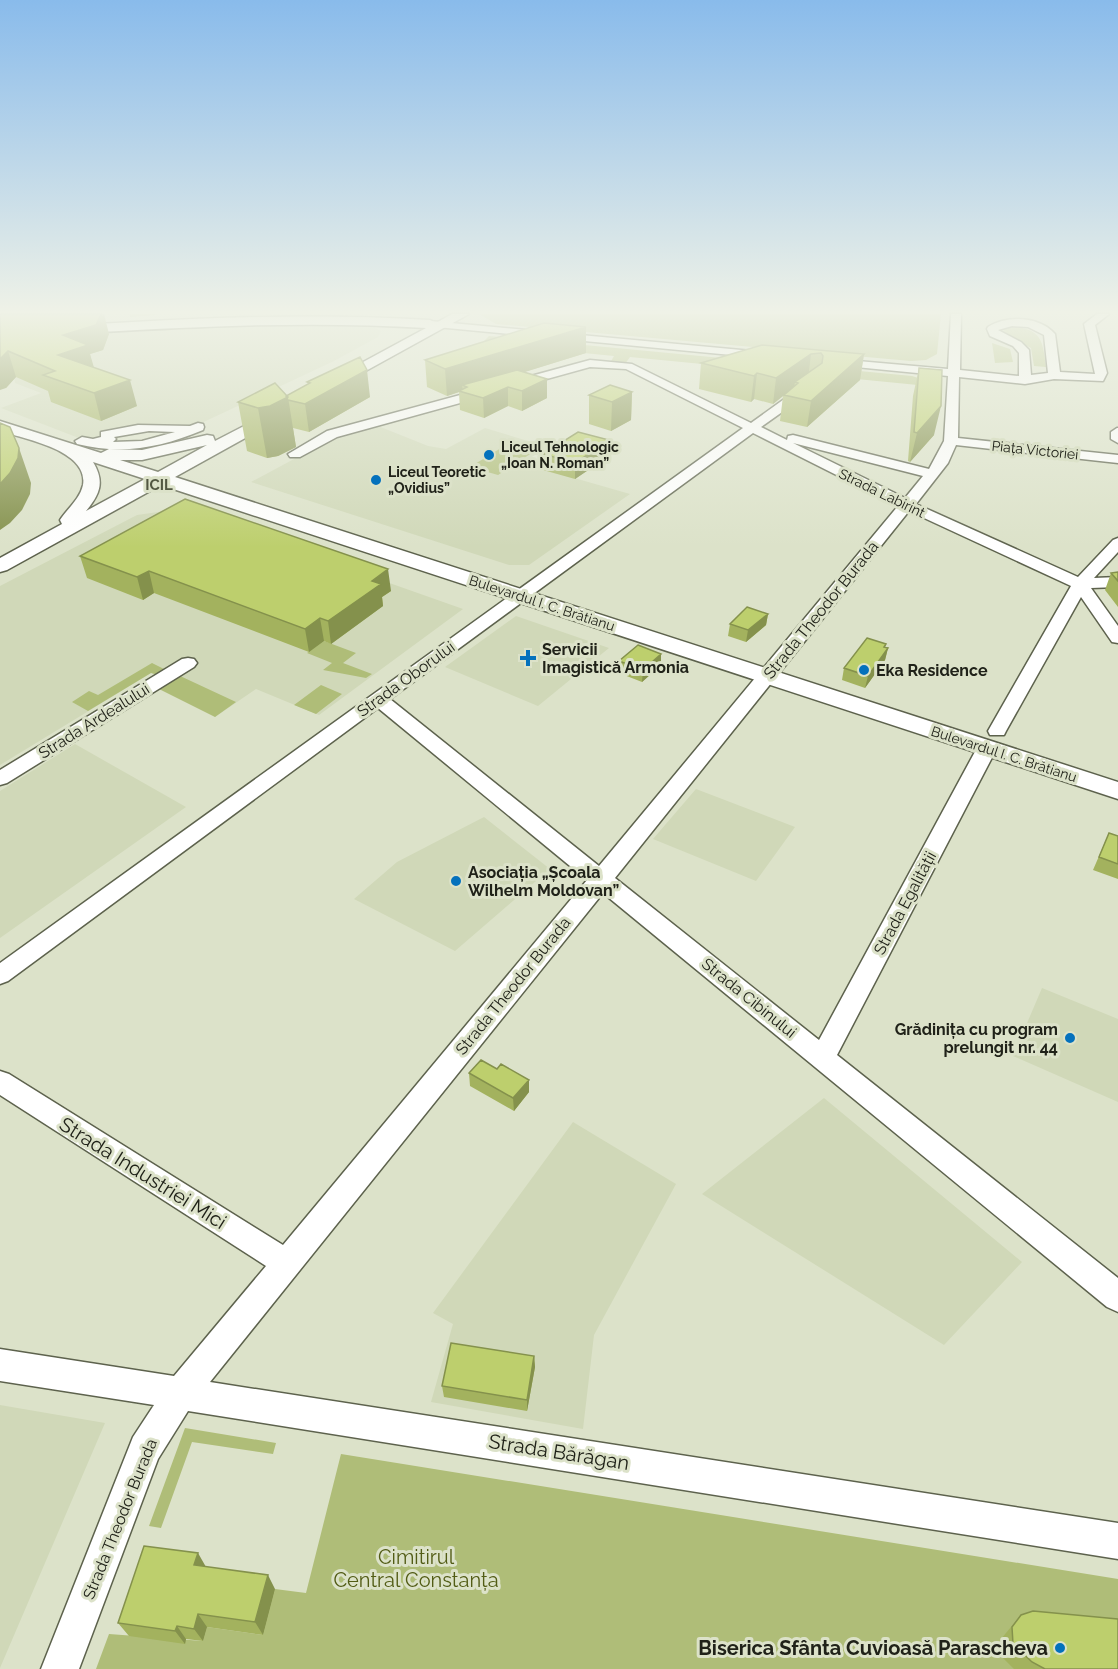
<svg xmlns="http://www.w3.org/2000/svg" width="1118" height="1669" font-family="Raleway,sans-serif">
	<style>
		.built { fill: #d0d8b8 }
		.green { fill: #afbd78 }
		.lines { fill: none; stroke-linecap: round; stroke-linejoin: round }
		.minor-casing { stroke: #5d624d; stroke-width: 3 }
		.major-casing { stroke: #5d624d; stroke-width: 3 }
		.minor { fill: #fff; fill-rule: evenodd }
		.major { fill: #fff; fill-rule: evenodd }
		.wall { fill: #a3b25e }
		.shaded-wall { fill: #84914c }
		.building { fill: #bdcf6d; stroke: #84914c; stroke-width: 1.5 }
		.poi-dot { fill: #0471bc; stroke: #dce2c9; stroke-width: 2 }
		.labels { text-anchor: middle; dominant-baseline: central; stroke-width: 6; stroke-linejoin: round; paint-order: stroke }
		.far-poi-label { font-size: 14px; font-weight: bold; fill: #202219; stroke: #dce2c9; text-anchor: start }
		.far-street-label { font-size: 14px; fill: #202219; stroke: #dce2c9 }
		.far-neighbourhood-label { font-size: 15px; font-weight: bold; fill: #525742; stroke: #dce2c9 }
		.street-label { font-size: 16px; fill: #202219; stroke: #dce2c9 }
		.poi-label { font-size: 16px; font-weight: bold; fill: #202219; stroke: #dce2c9; text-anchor: start }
		.near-street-label { font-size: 20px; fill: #202219; stroke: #dce2c9 }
		.near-park-label { font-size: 20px; fill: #525c15; stroke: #dce2c9 }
		.near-poi-label { font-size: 20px; font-weight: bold; fill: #202219; stroke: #dce2c9; text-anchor: end }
	</style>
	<rect width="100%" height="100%" fill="#dce2c9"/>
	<path class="built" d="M234,326H371L381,331L378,337L334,361L195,426L164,424L137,426L84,440L1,408L41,393L15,383L14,376L105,344L110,333Z
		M378,426L428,446L446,449L485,428L548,447L522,463L630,494L529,565H509L251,482L322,444Z
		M172,510L364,574L463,609L319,715L256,689L215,717L169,680L151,673L0,765V586L137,515Z
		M516,616L609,648L538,706L445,667Z
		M75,744L186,807L0,938V791Z
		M696,789L795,827L756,881L653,839Z
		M484,817L550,869L455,951L354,899L397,862Z
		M1042,988L1118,1019V1102L1013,1056Z
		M824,1098L1022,1262L944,1345L702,1194Z
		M573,1122L676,1184L594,1335L583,1429L431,1402L453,1324L433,1313Z
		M0,1405L105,1423L0,1668Z"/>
	<path class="green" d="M479,314H941L937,354L926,360L911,361L496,324Z
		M1016,327C1043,330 1043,344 1046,367L1034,366L1031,348L1002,333L1005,328Z
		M489,336L912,376L925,380L928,386L630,357L625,364L610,363L614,356L482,343Z
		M992,343L1010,349L1013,362L995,363Z
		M511,442L538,449L498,475L470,467Z
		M324,641L356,653L343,663L372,674L366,678L323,670L332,663L307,653Z
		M152,663L166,670L158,675L151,673L88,711L72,702L89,691L98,695Z
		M178,675L236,702L215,717L157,688Z
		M321,685L342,694L316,714L294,705Z
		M185,1428L276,1443L273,1454L192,1442L161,1528L149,1526Z
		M341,1454L1118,1579V1669H96L109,1634L203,1641L207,1627L263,1635L275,1589L306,1593Z"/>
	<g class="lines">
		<g class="minor-casing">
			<path id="minor" d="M951,314H961L960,370L1019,376V353L1013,346L990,336L987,329L988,327C1007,315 1039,316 1055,334L1060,372L1095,374L1084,324L1097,314H1109L1095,325L1107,373L1103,381L1054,379L1025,384L959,377L958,438L1118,455V463L956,445L948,463L916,504L1078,577L1113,540L1118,538V552L1094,578L1118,577V587L1091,588L1118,626V643L1112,642L1081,597L1006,731L1004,735H990L988,731L1071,586L909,511L615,878L819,1040L977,748L980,744H994L997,748L837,1055L1118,1278V1312L1107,1307L603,893L210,1382L1118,1523V1559L188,1411L158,1459L79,1669H41L133,1437L154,1405L0,1381V1349L174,1376L266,1266L0,1095V1071L9,1074L283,1245L587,880L378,708L8,981L0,984V963L743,428L626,369L590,367L337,437L300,457H290L288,454L327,431L590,360L632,364L751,423L801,387H809V393L761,427L787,440L788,436L793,435L929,469L944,441L948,376L835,365L829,362L835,359L948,369ZM1012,326L1028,327L1044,335L1048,373L1031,375L1029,350L1021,342L998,330ZM753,433L898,506L599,866L390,699ZM793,443L923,476L905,498Z
				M430,321L763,352L769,355L763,358L426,326L425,324Z
				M198,423L203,424L204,427L203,430C160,448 122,455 77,444L75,441L82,437L93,439L101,437V432L138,425L190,426ZM149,431L175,432L142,441L113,442L116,439L114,437Z
				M1117,428H1118V443L1111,439V432Z
				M188,658L194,659L197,663L194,667L7,783L0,785V770L182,659Z"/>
		</g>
		<g class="major-casing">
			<path id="major" d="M452,314H469L333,389L328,387L325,384L328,381L426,328C283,319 142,330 0,338V330C144,321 286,311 430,320L436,323Z
				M275,410L283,415L281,418L175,477L1118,782V799L161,485L7,570L0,572V558L62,524L60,520C67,509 80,499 83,485C89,450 24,439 0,431V421L101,453L109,449L142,450L207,435L213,436L215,441ZM207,445L158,472L120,460H142ZM93,462L145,479L86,511C100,494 105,482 93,462Z"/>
		</g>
		<use href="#minor" class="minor"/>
		<use href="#major" class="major"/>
	</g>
	<path class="wall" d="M0,314L109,334L103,350L90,354L93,367L137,406L101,421L51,402L48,391L16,377L6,388Z
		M130,314H155V315L130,317Z
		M586,327V353L524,372L547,379V398L522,411L508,406L484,418L460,410L459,392L447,396L427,387L425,360Z
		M762,345L864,354L860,380L807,427L780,421L783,396L773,404L754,399L751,402L699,389L701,363Z
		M919,368L934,435L910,462L908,461L913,396Z
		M307,382L370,397L309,432L293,428L296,447L278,456L267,458L247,451L238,402L286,396L308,384Z
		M632,392L631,420L611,431L589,424V395Z
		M543,454L609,456L575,479L543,470Z
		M80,556L391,591L382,597L383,606L331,644L324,641L309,652L154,593L143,600L87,578Z
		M1118,572V607L1105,590L1111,573Z
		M768,614L766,625L746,642L728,636L730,624Z
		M886,644L885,647L888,648L885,660L865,688L842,680L844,668Z
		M661,654V665L642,682L619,673V661Z
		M1109,833L1118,836V879L1093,870Z
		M469,1073L529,1092L514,1111L470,1086Z
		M534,1356L535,1367L527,1411L444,1397L442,1386Z
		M275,1589L263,1635L207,1627L203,1641L186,1639L185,1644L129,1636L118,1623Z
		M1021,1615L1118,1669H1014L1002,1657L1001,1639Z"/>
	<path class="shaded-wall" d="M101,314H104L109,334L103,350L90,354L95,371L58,355L63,335Z
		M586,327V353L467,390V387L462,385L463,391H459V392L447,396L445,369Z
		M8,351L16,377L6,388L0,390V359Z
		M811,354L808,379L798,383L795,382L794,389L784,395L783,396L773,404L776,378Z
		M864,354L860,380L807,427L811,401Z
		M367,370L370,397L309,432L305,404Z
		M757,373L754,399L751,402L754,376Z
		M547,379V398L522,411V391Z
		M130,380L137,406L101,421L94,393Z
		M508,387V406L484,418L483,398Z
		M632,392L631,420L611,431L612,402Z
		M288,397L296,447L278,456L267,458L258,408Z
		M941,406L934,435L910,462L917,433Z
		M609,440V456L575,479V463Z
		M19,448L31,483L30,494L22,510L10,523L0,530V484Z
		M388,569L391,591L382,597L383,606L331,644L328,621L372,581Z
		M149,571L154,593L143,600L137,577Z
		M768,614L766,625L746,642L748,630Z
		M320,618L324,641L309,652L305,629Z
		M886,644L883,654L888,648L885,660L865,688L868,676Z
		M661,654V665L642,682L643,670Z
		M529,1080V1092L514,1111L513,1098Z
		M534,1356L535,1367L527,1411V1400Z
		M198,1553L206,1567L194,1565Z
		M268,1575L275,1589L263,1635L255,1622Z
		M198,1614L207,1627L203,1641L194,1629Z
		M177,1626L186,1639L185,1644L175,1631Z"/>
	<path class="building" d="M0,314H101L96,325L63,335L88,345L58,355L130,380L94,393L43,375L55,371L8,351L0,359Z
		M544,323L586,327L445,369L425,360Z
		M762,345L864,354L811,401L784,395L798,383L795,382L822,363L823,356L821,353L811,354L776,378L757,373L754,376L701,363Z
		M360,357L367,370L305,404L288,400L286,396L310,383L307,382Z
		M919,368L942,370L941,406L917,433L914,432Z
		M517,370L547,379L522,391L508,387L483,398L459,391L467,387L462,385Z
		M275,383L288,397L270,406L258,408L238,402Z
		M610,385L632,392L612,402L589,395Z
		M0,423L10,427L19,448L18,458L10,473L0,484Z
		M578,432L609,440L575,463L543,454Z
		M185,499L388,569L372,581L381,584L328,621L320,618L305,629L149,571L137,577L80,556Z
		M1118,572V581L1111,573Z
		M747,607L768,614L748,630L730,624Z
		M867,638L886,644L884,647L888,648L868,676L844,668Z
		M638,645L661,654L643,670L619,661Z
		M1109,833L1118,836V864L1099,857Z
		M481,1060L497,1069L501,1064L529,1080L513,1098L469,1073Z
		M451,1343L534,1356L527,1400L442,1386Z
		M144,1546L198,1553L194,1565L268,1575L255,1622L198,1614L194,1629L177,1626L175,1631L118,1623Z
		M1033,1611L1118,1619V1669H1045L1032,1662L1013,1644L1012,1627L1021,1615Z"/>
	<linearGradient id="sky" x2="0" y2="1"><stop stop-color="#89bbeb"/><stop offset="0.57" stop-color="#eff2e7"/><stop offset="1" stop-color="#eff2e7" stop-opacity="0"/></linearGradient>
	<rect width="1118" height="547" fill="url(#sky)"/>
	<g class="poi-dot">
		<circle cx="489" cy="455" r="6"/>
		<circle cx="376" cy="480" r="6"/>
		<path d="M525 649h6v6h6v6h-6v6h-6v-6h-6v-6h6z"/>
		<circle cx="864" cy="670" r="6"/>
		<circle cx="456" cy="881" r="6"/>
		<circle cx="1070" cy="1038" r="6"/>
		<circle cx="1060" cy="1648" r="6"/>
	</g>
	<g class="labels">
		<g class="far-poi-label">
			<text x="501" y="447">Liceul Tehnologic<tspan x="501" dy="16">„Ioan N. Roman”</tspan></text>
			<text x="388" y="472">Liceul Teoretic<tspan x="388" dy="16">„Ovidius”</tspan></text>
		</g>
		<g class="far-street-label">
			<text transform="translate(1035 450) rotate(6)">Piața Victoriei</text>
			<text transform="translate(882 493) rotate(26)">Strada Labirint</text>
			<text transform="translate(542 603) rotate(18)">Bulevardul I. C. Brătianu</text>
			<text transform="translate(1004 754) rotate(18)">Bulevardul I. C. Brătianu</text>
		</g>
		<g class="far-neighbourhood-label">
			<text x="159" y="485">ICIL</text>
		</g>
		<g class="street-label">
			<text transform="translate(821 610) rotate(-51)">Strada Theodor Burada</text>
			<text transform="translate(406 679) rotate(-36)">Strada Oborului</text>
			<text transform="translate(94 721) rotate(-32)">Strada Ardealului</text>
			<text transform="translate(905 903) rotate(-62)">Strada Egalității</text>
			<text transform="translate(513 986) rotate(-51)">Strada Theodor Burada</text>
			<text transform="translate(749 998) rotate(39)">Strada Cibinului</text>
			<text transform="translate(120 1519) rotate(-68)">Strada Theodor Burada</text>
		</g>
		<g class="poi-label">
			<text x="542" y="649">Servicii<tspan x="542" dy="18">Imagistică Armonia</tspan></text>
			<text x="876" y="670">Eka Residence</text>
			<text x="468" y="872">Asociația „Școala<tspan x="468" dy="18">Wilhelm Moldovan”</tspan></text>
			<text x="1058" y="1029" text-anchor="end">Grădinița cu program<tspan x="1058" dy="18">prelungit nr. 44</tspan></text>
		</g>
		<g class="near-street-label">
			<text transform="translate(143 1173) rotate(32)">Strada Industriei Mici</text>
			<text transform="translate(559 1452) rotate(9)">Strada Bărăgan</text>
		</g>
		<g class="near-park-label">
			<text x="416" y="1557">Cimitirul<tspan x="416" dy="23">Central Constanța</tspan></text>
		</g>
		<g class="near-poi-label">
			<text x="1048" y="1648">Biserica Sfânta Cuvioasă Parascheva</text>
		</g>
	</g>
</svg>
